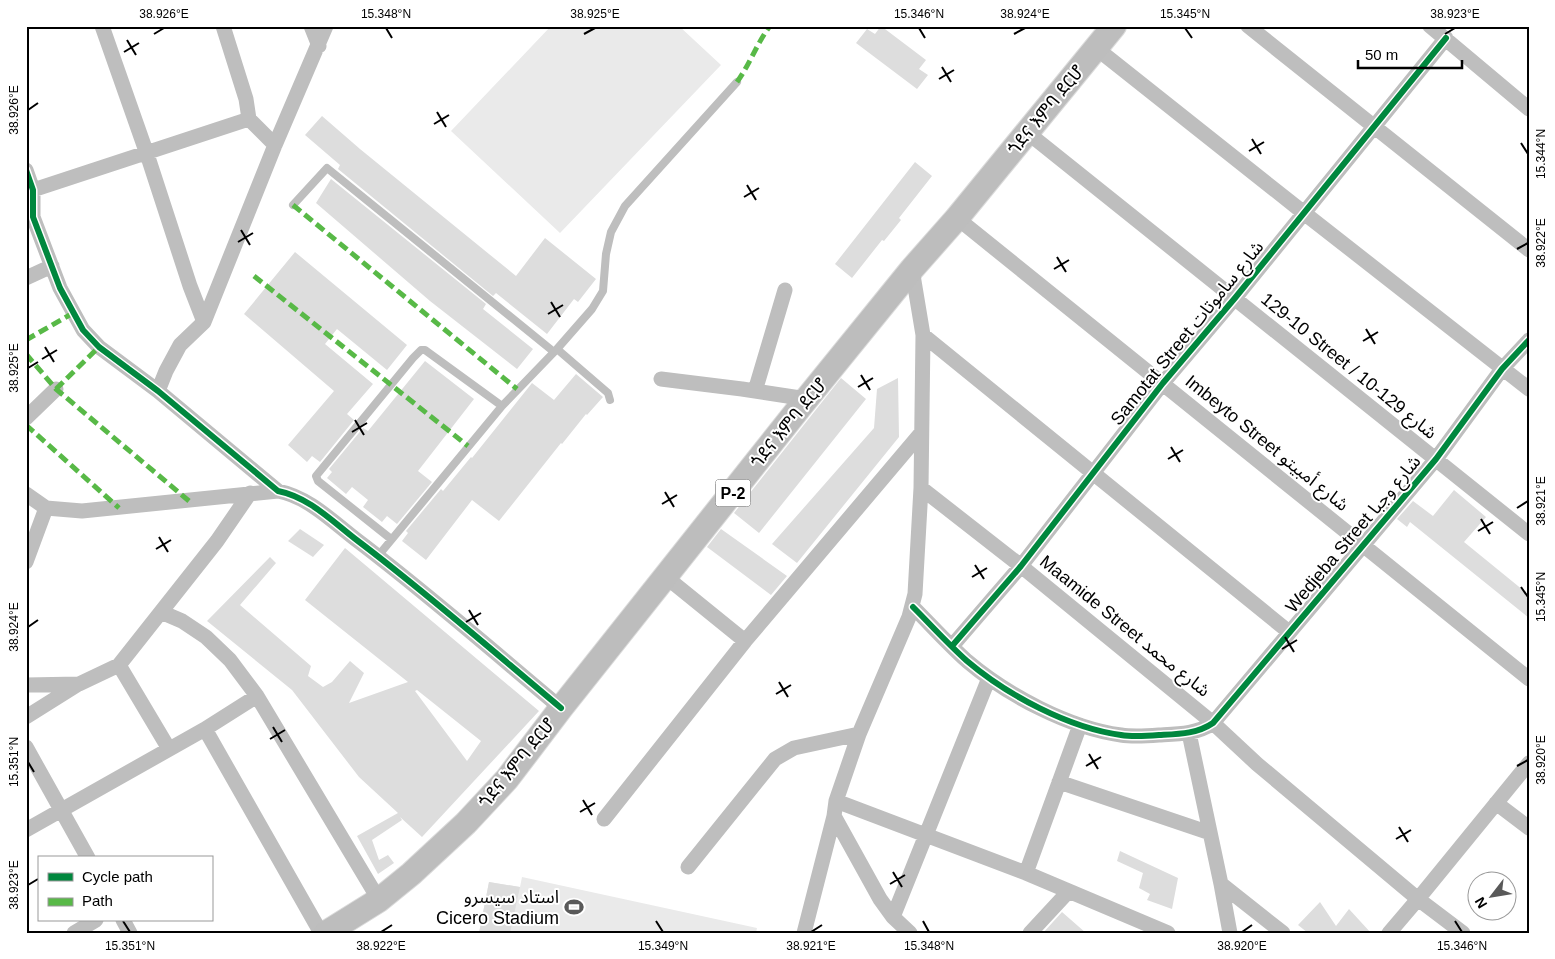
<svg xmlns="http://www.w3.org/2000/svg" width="1555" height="959" font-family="Helvetica,'Noto Sans Arabic','Noto Sans Ethiopic',sans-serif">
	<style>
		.green { fill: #eaeaea }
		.building { fill: #ddd; fill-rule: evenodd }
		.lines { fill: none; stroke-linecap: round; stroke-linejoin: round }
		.trunk-casing { stroke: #dbdbdb; stroke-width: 26 }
		.service { stroke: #bebebe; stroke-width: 8 }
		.minor { stroke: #bebebe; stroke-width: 15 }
		.trunk { stroke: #bdbdbd; stroke-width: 24 }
		.quiet { stroke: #58b947; stroke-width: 5; stroke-dasharray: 10 5; stroke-linecap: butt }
		.cycleway-casing { stroke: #fff; stroke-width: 9 }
		.cycleway { stroke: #00873e; stroke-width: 6 }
		.ticks { fill: none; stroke: #000; stroke-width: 2 }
		.labels { text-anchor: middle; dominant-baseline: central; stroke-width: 4; stroke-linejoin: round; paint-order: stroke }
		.shield { fill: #fff; stroke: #4c4c4c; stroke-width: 1 }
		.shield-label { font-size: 16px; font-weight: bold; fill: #000 }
		.street-label { font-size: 18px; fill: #000; stroke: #fff }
		.poi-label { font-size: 18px; fill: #000; stroke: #fff; text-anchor: end }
		.neatline { fill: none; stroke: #000; stroke-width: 2 }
		.ticks-label { font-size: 12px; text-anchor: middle; fill: #000 }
	</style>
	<rect width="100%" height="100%" fill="#fff"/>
	<path class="green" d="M551,26H679L721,65L560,233L451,131Z
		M522,877L757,928L756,933H479L489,882L520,887Z"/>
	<path class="building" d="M881,26L926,60L919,69L928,75L917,89L856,43L867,29L875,34Z
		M322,116L360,149L516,276L545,238L596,279L578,302L574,299L547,334L496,293L493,296L338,169L340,165L305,135Z
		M915,162L932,176L899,218L901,220L884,241L882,240L852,278L835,264Z
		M331,179L486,304L483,309L533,349L517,369L430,301L316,203Z
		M295,252L407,345L387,370L337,329L325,344L373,384L347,414L354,420L320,462L312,456L307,462L288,445L334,391L244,314Z
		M425,361L474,399L418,471L432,482L397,524L387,516L382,522L363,507L368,500L352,487L346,494L327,478L332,472L329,469L363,428L368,431Z
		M576,374L603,397L587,415L586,414L562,444L561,443L499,521L472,500L426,560L402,541L408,533L406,531L441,489L443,491L471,457L472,458L532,383L554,400Z
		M841,378L866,399L759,533L734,513Z
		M898,378L899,437L797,563L772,544L874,428L877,389Z
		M1454,490L1486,517L1464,542L1529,595V618L1410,522L1407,527L1397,519L1413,501L1433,516Z
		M300,529L324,545L313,557L288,541Z
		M721,529L787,576L771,595L707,547Z
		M345,548L539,711L422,837L400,817L402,820L372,840L379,860L388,855L394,863L378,874L357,836L398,813L359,777L292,690L207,621L270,557L276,563L240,605L311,666L308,676L323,687L332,682L350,661L364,673L349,703L408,682L305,600ZM417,690L481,741L467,761L415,691Z
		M1120,851L1178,878L1172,909L1147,900L1150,894L1139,888L1143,873L1117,861Z
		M489,882L520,887L510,933H479Z
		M1320,902L1336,926L1349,909L1371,933H1308L1298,925Z
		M1062,912L1086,933H1043Z"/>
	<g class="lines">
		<g class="trunk-casing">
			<path id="trunk" d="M326,933L379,900L411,874L466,823L507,779L561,708L800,407L912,269L957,218L1114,26"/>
		</g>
		<path class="service" d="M293,205L327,168L554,352
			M557,349L608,393L610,400
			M391,539L318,481L316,476L413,358L421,350H425L502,406
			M378,556L502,406L557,349L592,309L603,291L606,254L611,232L625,206L737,82"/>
		<path class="minor" d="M102,26L147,154L190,286L204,322
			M223,26L246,99L249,119L275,145
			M311,26L319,46
			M1248,26L1529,250
			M1430,26L1529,109
			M1096,48L1304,213L1529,389
			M1028,133L1529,534
			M26,170L33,190V217L60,288L83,330L99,347L158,391L278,491C309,497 333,522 358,541C428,594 494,652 561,708
			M33,190L249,119
			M957,218L1529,679
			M26,278L52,266
			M923,335L1289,632
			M661,379L742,389L807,399
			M158,391L166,371L180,345L204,322L275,145L326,26
			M755,391L785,290
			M26,418L56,389
			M921,488L1021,566L1213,723L1257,764L1418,899L1463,933
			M26,494L46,508L82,511L278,491
			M26,562L46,508
			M666,577L745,641
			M913,607C931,625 948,644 967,661C1007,695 1069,728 1121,735C1133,737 1146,736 1159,735C1178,734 1197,734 1213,723L1436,459L1502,369L1529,340
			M161,612L182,621L206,637L230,660L257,696L379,900
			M952,646L1021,566L1163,383L1235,298L1446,38
			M119,665L169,749
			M26,685L79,684L119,665L217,541L250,493
			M26,717L77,685
			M205,729L321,933
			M1189,733L1221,884L1230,933
			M26,747L88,858
			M1059,782L1210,833
			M836,801L1026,873L1168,933
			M1496,803L1529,828
			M604,819L745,641L921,433
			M26,830L205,729L257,696
			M688,867L775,759L794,748L859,734
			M1026,873L1080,725
			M1221,884L1283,933
			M893,917L989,678
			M123,920L130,933
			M74,933L96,920
			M804,933L834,816
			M910,933L893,917L880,899L834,816L836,801L859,734L909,617L915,594L921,488L923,335L912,269
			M1030,933L1068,892
			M1389,933L1418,899L1529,763"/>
		<use href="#trunk" class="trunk"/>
		<path class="quiet" d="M737,82C750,64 757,43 770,26
			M293,205L517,389
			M254,276L468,446
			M26,340L73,313
			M26,354L56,389L189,501
			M56,389L99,347
			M26,425L119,508"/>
		<g class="cycleway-casing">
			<path id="cycleway" d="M26,170L33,190V217L60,288L83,330L99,347L158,391L278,491C309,497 333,522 358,541C428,594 494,652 561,708
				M913,607C931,625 948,644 967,661C1007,695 1069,728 1121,735C1133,737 1146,736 1159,735C1178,734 1197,734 1213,723L1436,459L1502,369L1529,340
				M952,646L1021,566L1163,383L1235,298L1446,38"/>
		</g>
		<use href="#cycleway" class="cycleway"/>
	</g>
	<path class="ticks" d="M386,28L392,38M919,28L925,38M1185,28L1192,38M154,34L164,28M584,34L595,28M1014,34L1025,28M1445,34L1455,28M127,40L136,55M124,52L139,43M942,67L951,82M939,79L954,70M28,110L38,103M437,112L446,127M434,124L449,115M1252,139L1261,154M1521,143L1528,154M1249,151L1264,142M747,185L756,200M744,197L759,188M241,230L250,245M238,242L253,233M1517,249L1528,243M1057,257L1066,272M1054,269L1069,260M551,302L560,317M548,314L563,305M1366,329L1375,344M1363,341L1378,332M45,347L54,362M42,359L57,350M28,368L38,362M861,375L870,390M858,387L873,378M355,420L364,435M352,432L367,423M1171,447L1180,462M1168,459L1183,450M665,492L674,507M662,504L677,495M1517,508L1528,501M1481,519L1490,534M1478,531L1493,522M159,537L168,552M156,549L171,540M975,565L984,579M972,577L987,568M1521,587L1528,597M469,610L478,625M466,622L481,613M28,627L38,620M1285,637L1294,652M1282,649L1297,640M779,682L788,697M776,694L791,685M273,727L282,742M270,739L285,730M1089,754L1098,769M28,762L34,772M1086,766L1101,757M1517,766L1528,760M583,800L592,815M580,812L595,803M1399,827L1408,842M1396,839L1411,830M893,872L902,887M890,884L905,875M28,885L38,879M123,921L130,932M656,921L663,932M923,921L929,932M1455,921L1462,932M381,932L392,925M811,932L822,925M1242,932L1252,925"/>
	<defs>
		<g id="stadium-bare" transform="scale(1.5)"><path d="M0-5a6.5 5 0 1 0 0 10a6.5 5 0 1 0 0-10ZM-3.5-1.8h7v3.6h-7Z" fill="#595959" stroke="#fff" stroke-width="2.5" paint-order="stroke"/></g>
	</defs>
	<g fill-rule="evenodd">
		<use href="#stadium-bare" x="574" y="907"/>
	</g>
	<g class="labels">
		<rect class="shield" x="715.5" y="479.5" width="35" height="27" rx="4"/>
		<g class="shield-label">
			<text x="733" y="493">P-2</text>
		</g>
		<g class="street-label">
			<text transform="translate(1046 110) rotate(-51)">ጎደና እምባ ደርሆ</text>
			<text transform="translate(1187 333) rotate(-51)">Samotat Street شارع ساموتات</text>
			<text transform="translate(1349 366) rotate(39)">129-10 Street / شارع 129-10</text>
			<text transform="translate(789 423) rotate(-51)">ጎደና እምባ ደርሆ</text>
			<text transform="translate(1267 443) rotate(39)">Imbeyto Street شارع أمبيتو</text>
			<text transform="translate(1353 534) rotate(-50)">Wedjeba Street شارع وجبا</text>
			<text transform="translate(1125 626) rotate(39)">Maamide Street شارع محمد</text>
			<text transform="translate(517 763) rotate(-51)">ጎደና እምባ ደርሆ</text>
		</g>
		<g class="poi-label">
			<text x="559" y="897">استاد سيسرو<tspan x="559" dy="21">Cicero Stadium</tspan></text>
		</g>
	</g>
	<rect width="1555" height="959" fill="none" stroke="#ffffff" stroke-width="55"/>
	<rect x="38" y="856" width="175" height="65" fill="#ffffff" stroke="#999999"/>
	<rect x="48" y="873" width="25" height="8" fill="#00873e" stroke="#999999"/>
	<text x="82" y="882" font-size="15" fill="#000000">Cycle path</text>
	<rect x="48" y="898" width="25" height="8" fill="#58b947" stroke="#999999"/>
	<text x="82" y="906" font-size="15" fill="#000000">Path</text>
	<g transform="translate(1492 896) rotate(239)"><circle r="24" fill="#ffffff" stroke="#999999"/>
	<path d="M0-4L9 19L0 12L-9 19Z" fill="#595959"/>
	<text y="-8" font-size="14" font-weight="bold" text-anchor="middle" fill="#000000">N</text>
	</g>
	<path d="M1358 60v8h104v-8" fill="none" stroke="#000000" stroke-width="2.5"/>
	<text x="1365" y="60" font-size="15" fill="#000000" stroke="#ffffff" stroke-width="4" paint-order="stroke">50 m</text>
	<rect x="28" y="28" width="1500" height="904" class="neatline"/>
	<g class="ticks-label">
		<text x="164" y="18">38.926°E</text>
		<text x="386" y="18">15.348°N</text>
		<text x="595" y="18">38.925°E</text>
		<text x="919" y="18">15.346°N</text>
		<text x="1025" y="18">38.924°E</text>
		<text x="1185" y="18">15.345°N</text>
		<text x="1455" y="18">38.923°E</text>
		<text transform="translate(14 110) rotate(-90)" y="4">38.926°E</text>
		<text transform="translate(1541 154) rotate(-90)" y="4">15.344°N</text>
		<text transform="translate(1541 243) rotate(-90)" y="4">38.922°E</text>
		<text transform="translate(14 368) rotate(-90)" y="4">38.925°E</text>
		<text transform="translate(1541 501) rotate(-90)" y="4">38.921°E</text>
		<text transform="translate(1541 597) rotate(-90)" y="4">15.345°N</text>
		<text transform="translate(14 627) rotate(-90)" y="4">38.924°E</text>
		<text transform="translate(1541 760) rotate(-90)" y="4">38.920°E</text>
		<text transform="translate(14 762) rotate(-90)" y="4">15.351°N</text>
		<text transform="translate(14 885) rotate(-90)" y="4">38.923°E</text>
		<text x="130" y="950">15.351°N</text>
		<text x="381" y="950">38.922°E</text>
		<text x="663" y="950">15.349°N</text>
		<text x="811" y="950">38.921°E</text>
		<text x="929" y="950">15.348°N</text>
		<text x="1242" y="950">38.920°E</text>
		<text x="1462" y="950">15.346°N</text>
	</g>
</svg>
